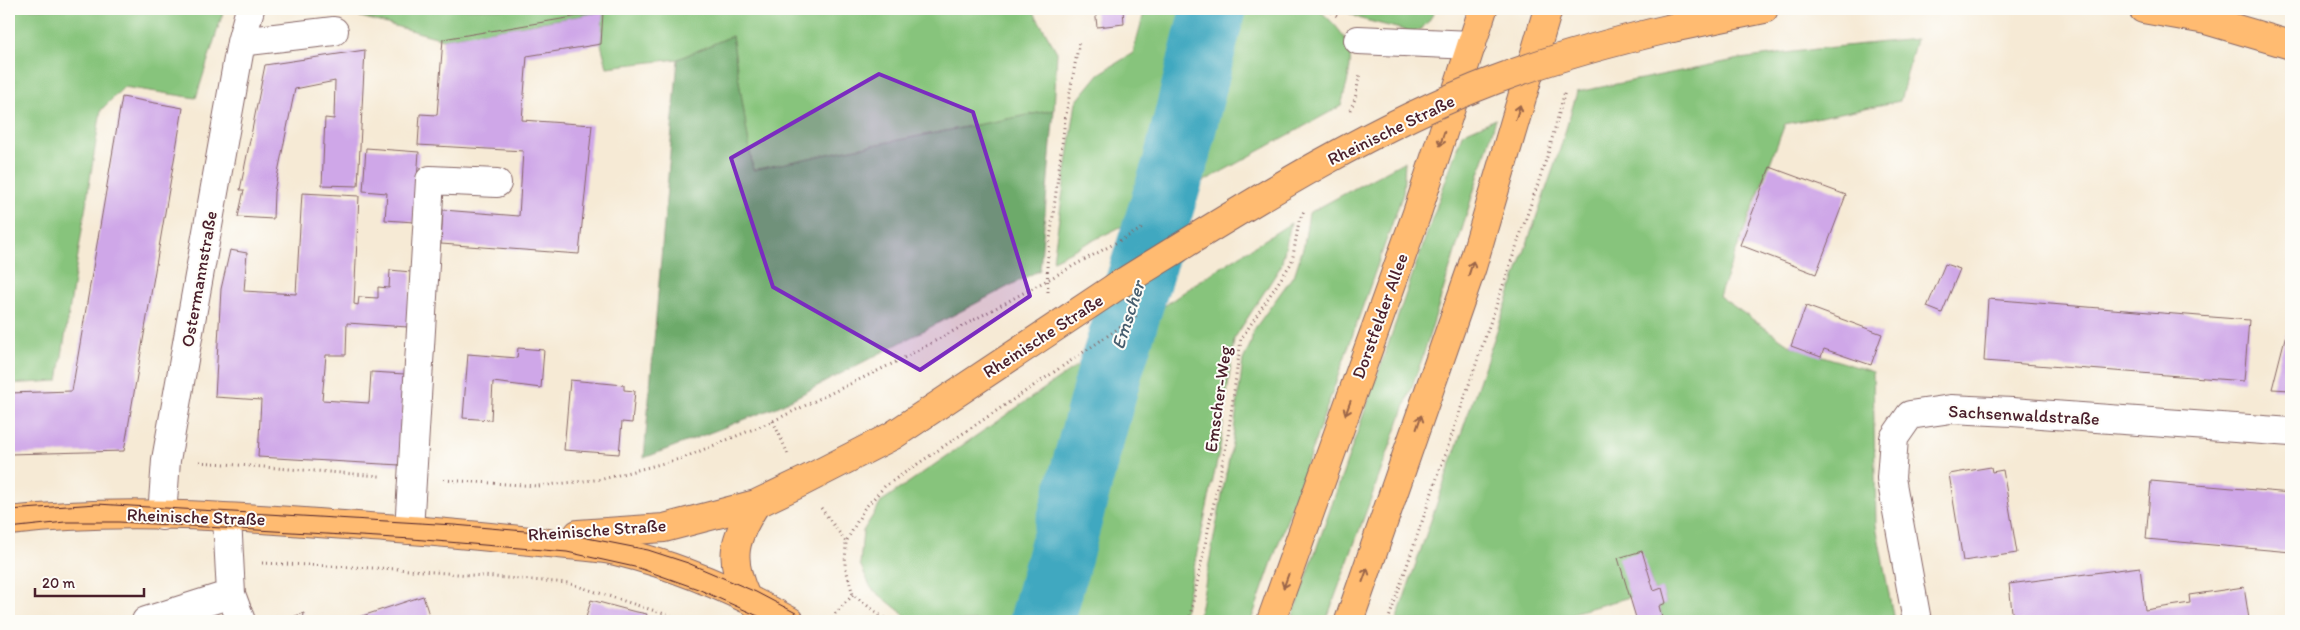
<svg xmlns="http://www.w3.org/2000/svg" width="2300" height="630" font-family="Itim,sans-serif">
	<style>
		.green { fill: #87c47b; stroke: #687253 }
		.forest { fill: #6daa6b; stroke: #5c644b }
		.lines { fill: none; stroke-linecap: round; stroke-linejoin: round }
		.river { stroke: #40a8c0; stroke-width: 65 }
		.building { fill: #cfa7e8 }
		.minor-casing { stroke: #866666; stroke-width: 30 }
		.major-casing { stroke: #866666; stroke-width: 30 }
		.path { stroke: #866666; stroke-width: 3; stroke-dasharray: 1 4; stroke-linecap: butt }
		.minor { stroke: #fff; stroke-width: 28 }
		.major { stroke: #ffbb71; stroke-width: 28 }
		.tram { stroke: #4a1f2b; stroke-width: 1 }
		.major-bridge-casing { stroke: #866666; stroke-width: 30; stroke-linecap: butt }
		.path-bridge { stroke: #866666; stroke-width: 3; stroke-dasharray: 1 4; stroke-linecap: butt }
		.major-bridge { stroke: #ffbb71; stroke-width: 28 }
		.oneway { stroke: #9b654a }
		.marked { fill: #7b2cbf; fill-opacity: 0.2; stroke: #7b2cbf; stroke-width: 4; stroke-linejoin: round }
		.labels { text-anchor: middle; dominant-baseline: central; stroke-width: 4; stroke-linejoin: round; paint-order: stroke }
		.street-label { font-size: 18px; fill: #4a1f2b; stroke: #fdfcf7 }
		.water-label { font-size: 19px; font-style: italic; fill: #465d6e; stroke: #fdfcf7 }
	</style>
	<rect width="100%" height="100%" fill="#fdfcf7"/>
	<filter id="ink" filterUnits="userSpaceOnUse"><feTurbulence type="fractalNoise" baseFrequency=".02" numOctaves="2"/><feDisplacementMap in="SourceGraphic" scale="10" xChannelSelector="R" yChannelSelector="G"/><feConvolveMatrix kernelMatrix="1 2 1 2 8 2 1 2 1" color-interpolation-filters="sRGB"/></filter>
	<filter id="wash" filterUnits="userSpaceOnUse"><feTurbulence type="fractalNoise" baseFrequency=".0096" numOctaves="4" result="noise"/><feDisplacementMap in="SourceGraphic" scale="20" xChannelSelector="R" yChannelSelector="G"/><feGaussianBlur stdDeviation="1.12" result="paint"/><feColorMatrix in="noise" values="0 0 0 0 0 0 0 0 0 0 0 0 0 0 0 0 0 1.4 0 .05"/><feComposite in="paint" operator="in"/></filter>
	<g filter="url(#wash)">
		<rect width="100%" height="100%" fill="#f6ead5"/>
		<path class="green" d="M9,9H224L196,98L124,87L101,110L58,381L9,384Z
			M340,9H1032L1057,52L1054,110L842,151L753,171L732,36L678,59L607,67L601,44L603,12L443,39L350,14Z
			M1145,9H1198L1153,211L1053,260L1076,102L1099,74L1133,53Z
			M1219,9H1318C1359,45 1354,56 1341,106L1181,194Z
			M1341,9H1436C1430,19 1425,30 1412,32L1361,19Z
			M1916,39L1900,101L1785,124L1719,296L1791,346L1873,372L1876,525L1894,621H1713L1711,618L1700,621H1663L1659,606L1666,603L1662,589L1654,591L1642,552L1630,597L1576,612L1566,621H1396L1560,149L1577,92L1740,59L1824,48Z
			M1496,119L1422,359L1326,621H1291L1462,134Z
			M1405,161L1403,193L1251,621H1198L1233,438L1243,360L1251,343L1253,331L1295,273L1304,245L1309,213Z
			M1291,223L1281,266L1234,339L1220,448L1182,621H1052L1107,449L1143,321L1201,280Z
			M1113,341L1067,509L1055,526L1031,621H912L871,588L860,564L863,531L882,501Z"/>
		<path class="forest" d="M732,36L753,170L842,151L1054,110L1040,270L777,407L644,458L678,59Z"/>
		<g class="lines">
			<path class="river" d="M1042,621L1110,371L1175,164L1213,9"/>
		</g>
		<g id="blocks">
			<path class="building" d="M1095,9H1123L1124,24L1097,27Z
				M603,12L601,44L527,56L522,120L592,125L579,254L441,244L443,210L519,216L523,151L418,145L420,114L437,115L443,39Z
				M365,50L358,186L322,185L325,118L334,119L335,81L295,89L274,192L273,219L238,217L244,190H240L265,65Z
				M122,97L183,108L124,451L9,454V393L72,391Z
				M366,148L419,152L414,222L385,220L387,193L363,191Z
				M1770,167L1846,195L1816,274L1740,245Z
				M302,193L359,196L354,304L358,305L359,297L378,298V287L389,288L390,270L411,272L408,327L347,323L346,355H326L322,400L369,403L371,372L405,374L400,465L258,457L261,400L215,397L221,289L230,250L247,253L244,291L296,294Z
				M1945,264L1960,269L1942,313L1927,307Z
				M1988,299L2249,320L2244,381L1984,361Z
				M1806,306L1882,334L1871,365L1824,349L1821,357L1791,346Z
				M2286,334L2291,335V390L2272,389Z
				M518,348L544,350L541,388L493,382L491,420L463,418L468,354L517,358Z
				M570,380L624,385V390L635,391L632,423L622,422L619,454L564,450Z
				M1991,467L1992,472L2003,470L2017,553L1963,561L1949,474Z
				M2151,481L2291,493V552L2146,539Z
				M1642,551L1654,591L1662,588L1666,603L1659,606L1663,621H1637L1618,558Z
				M2140,567L2145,610L2190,603L2189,595L2244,587L2249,619L2235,621H2013L2009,584Z
				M423,596L431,621H347Z
				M591,600L632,611L647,614L644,621H585Z
				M304,613L303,621H281Z"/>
		</g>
	</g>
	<g filter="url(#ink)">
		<use href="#blocks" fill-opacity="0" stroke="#866666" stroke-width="1"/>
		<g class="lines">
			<g class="minor-casing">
				<path id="minor" d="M1358,40L1472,45
					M241,42L334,31
					M162,516L166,460L241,42L250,9
					M409,530L430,180L497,183
					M231,594L241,621
					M146,621L231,594L227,518
					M1917,621L1891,478L1894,438L1910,415L1951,409L2012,412L2291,432"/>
			</g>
			<g class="major-casing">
				<path id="major" d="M2143,9L2206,20L2291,45
					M1672,28L1764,9
					M9,521C133,506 260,519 385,528C439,532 494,537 548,543C570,546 594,546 616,551C678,566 734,590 790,621
					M578,534L664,528L756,504L802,482L892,436L1117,286
					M746,597C728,558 734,538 756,504
					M1271,621L1417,213L1483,9
					M1349,621L1472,267L1548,9"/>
			</g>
			<path class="path" d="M1328,9L1337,16
				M1350,110L1355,99L1360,73
				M1048,292L1047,264L1065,120L1079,42
				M773,421L788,454
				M199,462L380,476
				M444,480L538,486L603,479L683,458L773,421L900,360L1132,234
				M821,508L846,542
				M262,563L397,569L568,583L677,618L682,621
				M828,621L853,595
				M888,621L853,595L845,565L846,542L864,509L885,486L1103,339
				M1189,621L1228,436L1241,339L1292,262L1299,221L1304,211
				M1388,621L1548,154L1565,91"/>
			<use href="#minor" class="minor"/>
			<use href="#major" class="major"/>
			<path class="tram" d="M9,510L97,504L454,525L572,535L648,550L688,563L756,592L811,621
				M9,528L65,522H119L412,539L567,552L639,568L698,589L769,621"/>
			<g class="major-bridge-casing">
				<path id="major-bridge" d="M1117,286C1237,212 1362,131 1495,80C1552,58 1612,42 1672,28"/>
			</g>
			<path class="path-bridge" d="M1132,234L1143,228
				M1103,339L1139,314"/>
			<use href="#major-bridge" class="major-bridge"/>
		</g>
		<defs><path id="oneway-shaft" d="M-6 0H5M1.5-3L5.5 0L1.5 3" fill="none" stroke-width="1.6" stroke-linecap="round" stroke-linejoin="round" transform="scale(1.25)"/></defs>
		<g class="oneway">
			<use href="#oneway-shaft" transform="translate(1518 112) rotate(-73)"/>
			<use href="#oneway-shaft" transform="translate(1442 139) rotate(108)"/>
			<use href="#oneway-shaft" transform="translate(1471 268) rotate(-72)"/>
			<use href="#oneway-shaft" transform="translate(1348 408) rotate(110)"/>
			<use href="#oneway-shaft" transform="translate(1419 422) rotate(-71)"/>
			<use href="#oneway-shaft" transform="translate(1365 575) rotate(-70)"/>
			<use href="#oneway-shaft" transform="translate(1286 581) rotate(110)"/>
		</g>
	</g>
	<path class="marked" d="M879,74L973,112L1030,296L920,370L773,287L731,158Z"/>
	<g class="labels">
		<g class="street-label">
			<text transform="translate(1391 130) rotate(-26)">Rheinische Straße</text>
			<text transform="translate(199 279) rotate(-80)">Ostermannstraße</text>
			<text transform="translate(1380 316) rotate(-70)">Dorstfelder Allee</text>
			<text transform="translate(1043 336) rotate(-33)">Rheinische Straße</text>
			<text transform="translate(1218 399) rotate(-82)">Emscher-Weg</text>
			<text transform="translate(2024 415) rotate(3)">Sachsenwaldstraße</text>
			<text transform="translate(196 517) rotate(2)">Rheinische Straße</text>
			<text transform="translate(597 530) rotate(-4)">Rheinische Straße</text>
		</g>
		<g class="water-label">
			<text transform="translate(1128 315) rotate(-72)">Emscher</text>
		</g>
	</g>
	<rect width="2300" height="630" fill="none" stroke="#fdfcf7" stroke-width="30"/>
	<path d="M35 588v8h109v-8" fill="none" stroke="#4a1f2b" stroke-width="2.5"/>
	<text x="42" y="588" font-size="15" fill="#4a1f2b" stroke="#fdfcf7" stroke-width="4" paint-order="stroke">20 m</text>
</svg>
